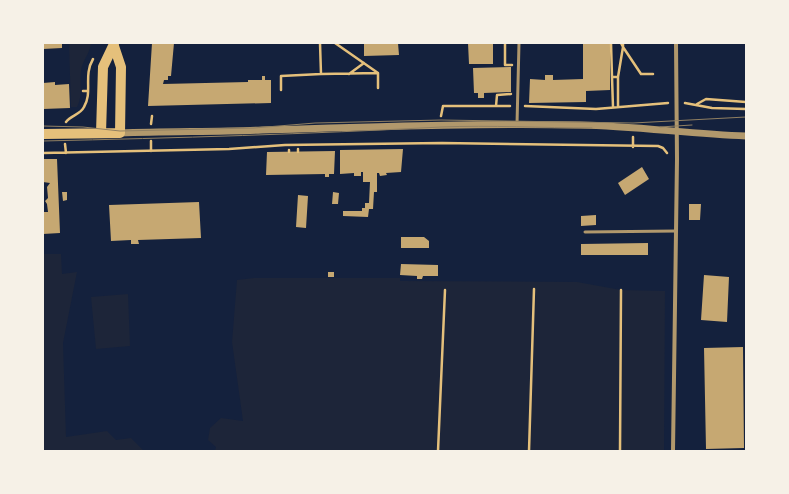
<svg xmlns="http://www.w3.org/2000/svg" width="789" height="494" font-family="'DejaVu Sans',sans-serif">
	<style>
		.green { fill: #1d2539 }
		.building { fill: #c6a872 }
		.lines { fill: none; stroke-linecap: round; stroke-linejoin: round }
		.path { stroke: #e5c07b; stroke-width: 2.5 }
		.service { stroke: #b1986c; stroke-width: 3 }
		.minor { stroke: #b1986c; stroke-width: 4 }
		.tertiary { stroke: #b1986c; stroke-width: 7 }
		.primary { stroke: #e5c07b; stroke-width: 10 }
		.tram { stroke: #918062; stroke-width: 1 }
	</style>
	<rect width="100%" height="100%" fill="#14213d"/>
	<path class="green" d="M69,43H91C90,52 85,58 82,66C78,80 84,94 77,107H71Z
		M43,254H61L62,274L77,272L63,343L66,437L107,431L116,440L131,438L144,451H43Z
		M254,278H400V281L577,282L621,290L665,291L664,451H215L216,447L208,440L210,428L221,418L243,421L232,342L237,280Z
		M128,294L130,346L96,349L91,297Z"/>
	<path class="building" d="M43,43H62V48L43,49Z
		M152,43H174L171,76H168V80H164L163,84L248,82V80H262V76H265V80H271V103L148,106Z
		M364,43H398L399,55L364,56Z
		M468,43H493V64H469Z
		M583,43H610V90L586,91V102L529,103L530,79L545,80V75H553V80L583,79Z
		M511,67V92L484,93V98H478V93H474L473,68Z
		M55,82V85L69,84L70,108L43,109V83Z
		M403,149L401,172L386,173L387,175L380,176L379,173H377V192H374L373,209H369L368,217L343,216V211H362V208H365V203H369L370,182H363V172H361V176H354V173L340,174V150Z
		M335,151L334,174H329V177H325V174L266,175L267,152Z
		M43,159H57L60,233L43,234V212H48L47,204L45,201L48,198L47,187L50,183L43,182Z
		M642,167L649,179L625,195L618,183Z
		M62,192H67V200L63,201Z
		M333,192L339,193L338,204H332Z
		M298,195L308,196L306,228L296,227Z
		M199,202L201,238L138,240L139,244H131V240L111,241L109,205Z
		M689,204H701L700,220H689Z
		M596,215V225L581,226V216Z
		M401,237H424L429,241V248H401Z
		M648,243V255H581V244Z
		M401,264L438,265V276H423L422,279H417V276L400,275Z
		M328,272H334V277H328Z
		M704,275L729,277L727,322L701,320Z
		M743,347L744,448L706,449L704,348Z"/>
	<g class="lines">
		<path class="path" d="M320,43L321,74L378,73
			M335,43L378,73V88
			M505,43V65H512
			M611,43L612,77H618
			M621,43L623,47V43
			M349,74L364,63
			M612,77L613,107
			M281,90V76L321,74
			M83,91H88
			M685,103L712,108L746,109
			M697,104L706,99L746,102
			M496,106L497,95L511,94
			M525,106L596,109L668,103
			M618,107V77L623,47L641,74H653
			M441,116L443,106H510
			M66,122C71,115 80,115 84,107C93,92 83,76 93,59
			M151,124L152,116
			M151,141V151
			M65,144L66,153
			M633,147V137
			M298,149V152
			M289,150V152
			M43,153L229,149L285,145L442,143L658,146L663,148L667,153
			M438,451L445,290
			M529,451L534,289
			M620,451L621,290"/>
		<path class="service" d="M517,124L519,43
			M585,232L676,231"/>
		<path class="minor" d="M673,451L677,159L676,43"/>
		<path class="tertiary" d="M120,133C167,131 215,132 262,130C368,127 474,123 580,125C635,126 690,134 746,136"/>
		<path class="primary" d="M101,133L103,67L114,44
			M43,134L120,133L121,67L114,46"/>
		<path class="tram" d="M43,126L83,127L120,131L254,128L315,123L441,120L633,123L746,117
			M660,127L692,125
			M43,141C176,138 309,134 441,127C491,125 542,128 592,128"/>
	</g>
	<rect width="789" height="494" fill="none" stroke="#f6f1e7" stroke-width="88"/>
</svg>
